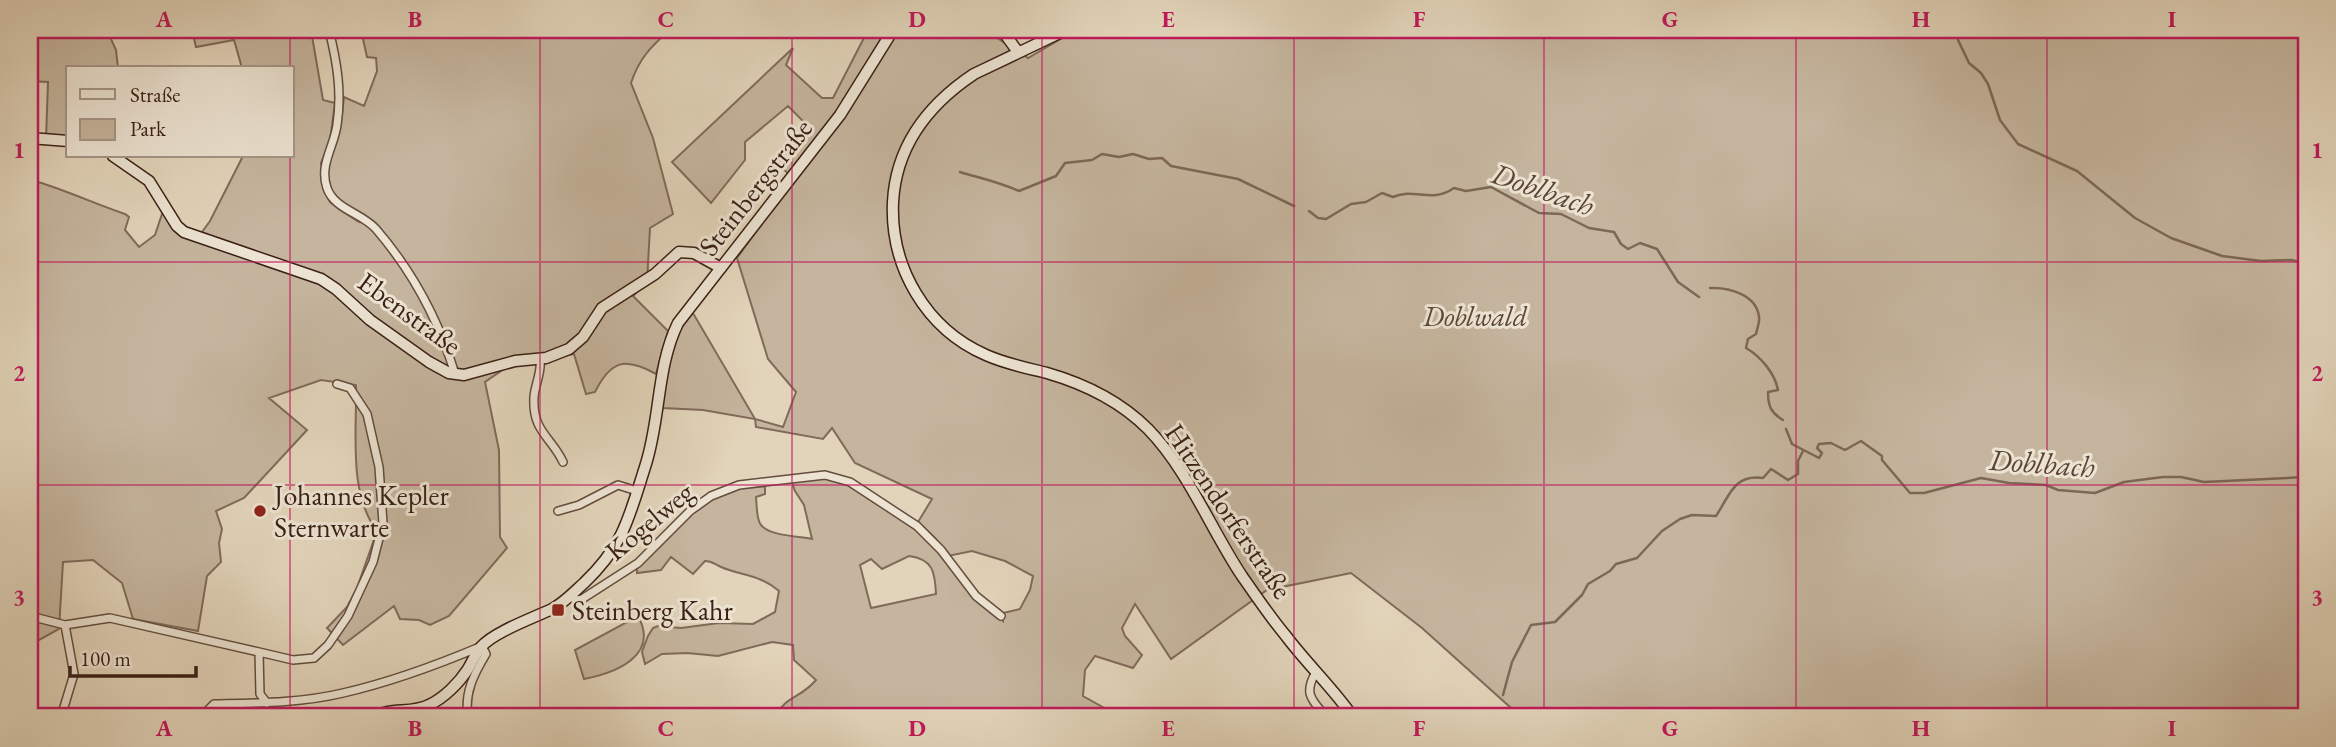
<svg xmlns="http://www.w3.org/2000/svg" width="2336" height="747" font-family="'EB Garamond',serif">
	<style>
		.green { fill: #c5b59e; stroke: #806a5a; stroke-width: 2; fill-rule: evenodd }
		.lines { fill: none; stroke-linecap: round; stroke-linejoin: round }
		.stream { stroke: #7d6756; stroke-width: 2.5 }
		.street-casing { stroke: #644d3e; stroke-width: 10 }
		.secondary-casing { stroke: #3a2015; stroke-width: 13 }
		.street { stroke: #ece3d2; stroke-width: 7 }
		.secondary { stroke: #ece3d2; stroke-width: 10 }
		.grid { fill: none; stroke: #c2185b; stroke-width: 2; stroke-opacity: 0.55 }
		.poi-dot { fill: #8f2418; stroke: #ece3d2; stroke-width: 2.5 }
		.labels { text-anchor: middle; dominant-baseline: central; stroke-width: 6; stroke-linejoin: round; paint-order: stroke }
		.street-label { font-size: 28px; fill: #3a2015; stroke: #ece3d2 }
		.park-label { font-size: 28px; font-style: italic; fill: #5d4537; stroke: #ece3d2 }
		.poi-label { font-size: 28px; fill: #3a2015; stroke: #ece3d2; text-anchor: start }
		.water-label { font-size: 30px; font-style: italic; fill: #5b4436; stroke: #ece3d2 }
		.neatline { fill: none; stroke: #c2185b; stroke-width: 2.5 }
		.grid-label { font-size: 23px; text-anchor: middle; font-weight: bold; fill: #c2185b }
	</style>
	<rect width="100%" height="100%" fill="#e2d4ba"/>
	<filter id="stains"><feTurbulence type="fractalNoise" baseFrequency=".00286" numOctaves="4"/><feColorMatrix values="0 0 0 0 .2 0 0 0 0 .09 0 0 0 0 .02 0 0 0 .5 -.17"/></filter>
	<radialGradient id="worn" r=".72"><stop offset=".6" stop-color="#630" stop-opacity="0"/><stop offset="1" stop-color="#630" stop-opacity=".3"/></radialGradient>
	<path class="green" d="M30,30H107L116,50L118,68H68V138L46,139L48,82L30,81Z
		M192,30H311L323,100L335,103L330,141L321,163L324,189L330,202L340,210L359,222L373,223C361,215 347,208 337,197C317,178 333,157 338,136C341,123 343,110 344,97L364,106L377,71L376,58L367,57L361,30H670C651,46 639,59 631,83L653,138L673,214L650,228L647,282L633,296L668,331L656,374C625,357 611,360 595,392L586,394L574,354L507,367L485,382L499,450L500,537L507,548L449,616L430,625L419,620L400,619L394,606L343,645L327,628L347,607L357,588L377,531C348,493 357,432 356,385L321,380L269,398L307,430L244,498L216,511L222,529L219,543L221,562L207,576L198,631L133,619L122,583L93,560L63,562L59,629L30,645V190L38,182C68,191 95,204 125,214L129,217L125,230L139,247L155,235L163,211L196,240L210,221L243,156H292V68H242L234,40L196,47Z
		M868,30H886L848,95L790,175L774,161L805,123L788,106L745,142V160L711,203L672,162L793,48L786,65L822,98H833Z
		M897,30H985L1028,58L1076,30H2306V717H1510L1511,708L1422,628L1351,573L1267,590L1171,659L1135,604L1122,628L1125,636L1142,655L1133,668L1095,656L1085,670L1083,696L1115,714V717H774C786,696 801,698 816,680L794,660L793,645L772,642L718,656L687,653L662,654L645,664L642,652L648,636L653,628L658,626L681,628L719,623L753,624L775,612L779,591C759,574 742,576 721,567C714,564 712,561 705,561L693,574L671,557L661,570L637,573V568C669,535 697,497 744,487C752,486 757,484 765,487V494L756,497C757,505 756,519 761,525C770,536 798,536 812,539L804,505L795,491L791,480L825,477L849,484L916,528L1003,621V613L1020,609L1030,590L1033,576L1005,561L972,551L948,556L935,538L918,522L932,499L855,463L832,428L823,439L756,427L755,419L703,410L663,408C663,373 668,338 693,313L755,419L783,427L796,392L768,359L737,258L840,115ZM909,556C933,559 935,572 936,594L871,608L860,565L871,559L882,569Z
		M638,616C660,656 615,673 584,679L575,650Z"/>
	<g class="lines">
		<path class="stream" d="M1957,30L1958,40L1969,63L1981,73L1988,84L2000,120L2018,144L2077,171L2135,218L2171,238L2222,256L2261,261L2291,260L2306,263
			M960,172C980,178 999,182 1019,191L1056,176L1065,163L1092,160L1102,154L1119,157L1133,154L1149,159L1162,158L1171,166L1238,179L1294,206
			M1309,211L1318,218L1326,219L1351,204L1366,202L1382,193L1393,197C1415,187 1431,204 1454,188L1466,191L1491,187L1539,213L1561,214L1589,228L1614,232L1621,244L1628,249L1640,243L1657,249L1678,282L1699,297
			M1710,288C1729,287 1757,295 1759,317C1760,322 1757,329 1756,334L1748,339L1746,348C1760,356 1775,373 1778,390L1768,392C1768,406 1771,413 1783,420
			M1786,429L1792,444L1819,458L1822,453L1817,448L1819,444L1831,443L1845,450L1861,441L1882,456V460L1910,493H1924L1981,478L2009,483L2046,485L2058,490L2095,493L2124,482L2163,477H2181L2204,482L2306,477
			M1503,695L1512,662L1531,625L1555,622L1582,595L1588,584L1610,571L1616,564L1637,558L1662,531L1680,519L1692,515L1716,516C1730,495 1734,474 1763,478L1771,469L1788,480L1798,474V461L1803,451"/>
		<g class="street-casing">
			<path id="street" d="M329,30C337,62 342,92 337,125C334,147 319,165 327,188C334,209 362,213 376,229C413,272 439,321 455,374
				M540,359C542,372 535,384 534,397C532,432 551,436 563,462
				M558,511L579,505L618,485L637,491
				M569,597L578,600L582,599L638,563L690,511L711,496L739,485L825,475L850,482L917,526L941,550L976,596L1001,616
				M30,616L65,625
				M259,652L293,660L314,658L328,645L348,616L373,562L383,523L379,467L367,414L350,388L337,384
				M1316,672C1303,694 1312,700 1326,717
				M61,717L74,674L65,625L110,618L259,652L260,694L267,703
				M201,717L214,704C257,703 301,703 343,693C391,682 437,665 482,646L486,654C474,674 464,693 468,717"/>
		</g>
		<g class="secondary-casing">
			<path id="secondary" d="M1002,30L1018,52
				M1066,30L974,74C929,104 896,146 893,202C890,267 926,329 986,355C1006,364 1027,368 1047,373C1085,384 1120,401 1148,429C1188,470 1210,528 1242,576C1256,596 1270,617 1286,636C1307,664 1333,688 1353,717
				M30,138L68,141
				M113,156L149,181L177,226L184,232L321,279L336,289L370,320L429,362L449,373L464,375L515,361L546,358L569,349L583,337L602,308L655,274L679,252L694,253L721,268
				M373,717C390,707 411,714 429,705C444,698 459,683 468,669C472,662 476,653 481,647C494,632 533,618 552,609C564,603 574,592 584,583C624,545 629,517 645,467C661,419 656,368 678,323L840,115L893,30"/>
		</g>
		<use href="#street" class="street"/>
		<use href="#secondary" class="secondary"/>
	</g>
	<path class="grid" d="M290,30V68M540,30V717M792,30V717M1042,30V717M1294,30V717M1544,30V717M1796,30V717M2047,30V717M290,156V717M30,262H2306M30,485H2306"/>
	<g class="poi-dot">
		<circle cx="260" cy="511" r="7"/>
		<rect x="551" y="603" width="14" height="14" rx="3.5"/>
	</g>
	<g class="labels">
		<g class="street-label">
			<text transform="translate(755 187) rotate(-52)">Steinbergstraße</text>
			<text transform="translate(410 313) rotate(36)">Ebenstraße</text>
			<text transform="translate(1229 511) rotate(56)">Hitzendorferstraße</text>
			<text transform="translate(649 521) rotate(-40)">Kogelweg</text>
		</g>
		<g class="park-label">
			<text x="1475" y="316">Doblwald</text>
		</g>
		<g class="poi-label">
			<text x="274" y="495">Johannes Kepler<tspan x="274" dy="32">Sternwarte</tspan></text>
			<text x="572" y="610">Steinberg Kahr</text>
		</g>
		<g class="water-label">
			<text transform="translate(1543 189) rotate(19)">Doblbach</text>
			<text transform="translate(2042 463) rotate(4)">Doblbach</text>
		</g>
	</g>
	<rect width="2336" height="747" fill="none" stroke="#e2d4ba" stroke-width="77"/>
	<rect x="66" y="66" width="228" height="91" fill="#ece3d2" stroke="#a59586" stroke-width="2"/>
	<rect x="80" y="89" width="35" height="10" fill="#ece3d2" stroke="#a59586" stroke-width="2"/>
	<text x="130" y="102" font-size="21" fill="#3a2015">Straße</text>
	<rect x="80" y="119" width="35" height="21" fill="#c5b59e" stroke="#a59586" stroke-width="2"/>
	<text x="130" y="136" font-size="21" fill="#3a2015">Park</text>
	<path d="M70 666v10h126v-10" fill="none" stroke="#3a2015" stroke-width="3.5"/>
	<text x="80" y="666" font-size="21" fill="#3a2015" stroke="#ece3d2" stroke-width="5" paint-order="stroke">100 m</text>
	<rect x="38" y="38" width="2260" height="670" class="neatline"/>
	<g class="grid-label">
		<text x="164" y="27">A</text>
		<text x="415" y="27">B</text>
		<text x="666" y="27">C</text>
		<text x="917" y="27">D</text>
		<text x="1168" y="27">E</text>
		<text x="1419" y="27">F</text>
		<text x="1670" y="27">G</text>
		<text x="1921" y="27">H</text>
		<text x="2172" y="27">I</text>
		<text x="19" y="158">1</text>
		<text x="2317" y="158">1</text>
		<text x="19" y="381">2</text>
		<text x="2317" y="381">2</text>
		<text x="19" y="605">3</text>
		<text x="2317" y="605">3</text>
		<text x="164" y="736">A</text>
		<text x="415" y="736">B</text>
		<text x="666" y="736">C</text>
		<text x="917" y="736">D</text>
		<text x="1168" y="736">E</text>
		<text x="1419" y="736">F</text>
		<text x="1670" y="736">G</text>
		<text x="1921" y="736">H</text>
		<text x="2172" y="736">I</text>
	</g>
	<rect width="100%" height="100%" filter="url(#stains)"/>
	<rect width="100%" height="100%" fill="url(#worn)"/>
</svg>
